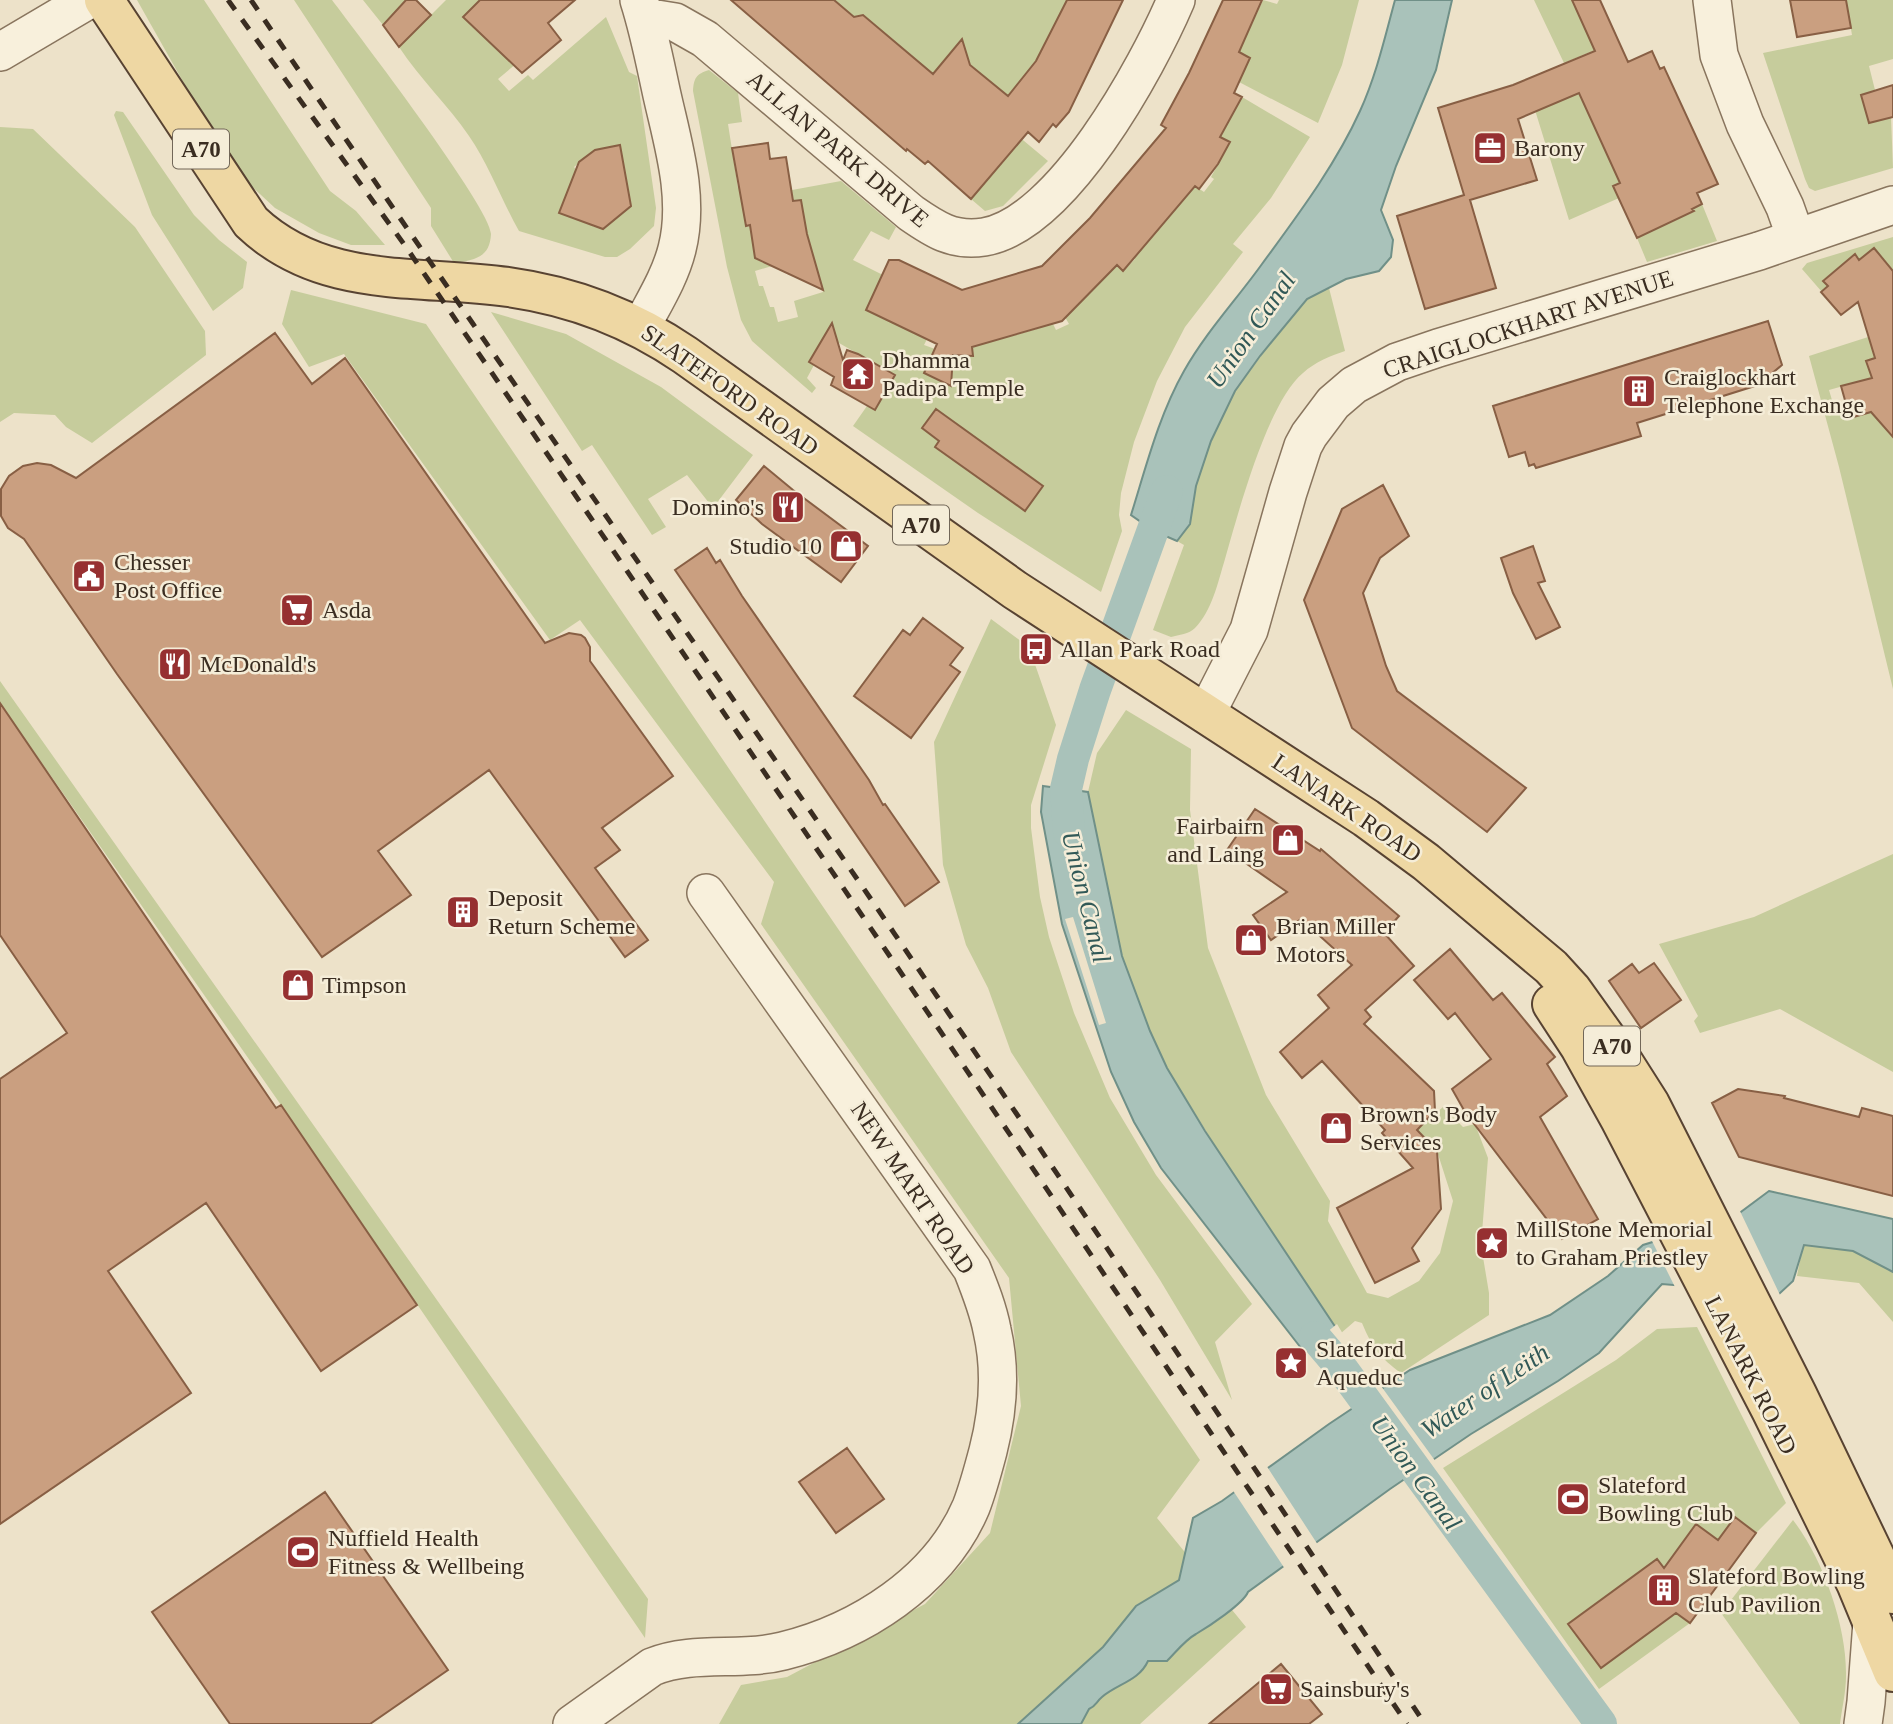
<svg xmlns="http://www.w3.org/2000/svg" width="1893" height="1724" font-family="'Times New Roman',serif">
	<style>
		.green { fill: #c6cc9c; fill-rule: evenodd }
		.water { fill: #a9c2ba; stroke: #709088; stroke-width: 2 }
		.pier { fill: #ede2c9 }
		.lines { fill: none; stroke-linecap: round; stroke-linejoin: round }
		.canal { stroke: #a9c2ba; stroke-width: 32 }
		.building { fill: #ca9f80; stroke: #885f44; stroke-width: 2 }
		.minor-casing { stroke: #89755e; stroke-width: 40 }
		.major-casing { stroke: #584332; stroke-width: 42 }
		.minor { stroke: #f8f0dc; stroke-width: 37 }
		.major { stroke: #eed7a3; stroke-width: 38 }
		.rail { stroke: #3a2d21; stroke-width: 5; stroke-dasharray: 12 12; stroke-linecap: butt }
		.labels { text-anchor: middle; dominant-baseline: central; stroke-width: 5; stroke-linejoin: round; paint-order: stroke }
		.shield { fill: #f5edd8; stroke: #726758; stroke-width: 2 }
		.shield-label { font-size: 23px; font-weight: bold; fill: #3a2d21 }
		.poi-label { font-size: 24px; fill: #3a2d21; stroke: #f5edd8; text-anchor: start }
		.street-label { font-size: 24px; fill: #3a2d21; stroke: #f5edd8 }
		.water-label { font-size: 26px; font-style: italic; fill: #315957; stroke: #f5edd8 }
	</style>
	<rect width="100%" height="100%" fill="#ede2c9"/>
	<path class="green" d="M137,0H204L330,191L356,211L385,245H351L319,233L275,208L247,182L221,149Z
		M294,0H332C356,32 491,208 491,234C490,258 474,260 454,263L431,226V208Z
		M363,0H406L383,25Z
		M446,0H480L463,17L529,53L498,79L509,91L528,75L533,80L606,17L629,72L637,76L656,208L654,226L630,249L617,257H605L519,231C502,201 489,165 469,136C448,105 420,79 399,47ZM620,146L631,206L582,177L574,167L595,150Z
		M803,0H1067L1032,69L992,114L1048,161L1003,206L985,211L971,199L973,118L962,40L902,111L854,17L847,11Z
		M1263,0L1277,4L1279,0H1359L1342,65L1318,123L1239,82L1250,58L1239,52Z
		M1534,0H1572L1595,50L1564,63Z
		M1846,0H1893V59L1869,66L1875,90L1861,95L1869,123L1891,117L1893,168L1815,191L1809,188L1805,179L1763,53L1852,35Z
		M709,70L738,93L742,122L728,124L738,188L790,180L792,190L841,181L896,227L889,240L871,231L853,260L883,275L915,318L909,330L927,339L924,345L935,349L925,373L950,386L953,355H973L972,330L980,345L998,340L1009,325L1012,336L1040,328L1045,308L1056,330L1069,324L1054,298L1081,302L1094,289L1090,285L1113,261L1123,271L1135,259L1125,249L1195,186L1204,192L1214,179L1211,177L1230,143L1209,131L1242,97L1310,137L1271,198L1233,244L1243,252L1185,327L1157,381L1134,442L1121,493L1119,515L1122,531L1101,592L978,513L853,426L867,406L875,410L895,375L825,335L809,362L814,365L807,378L816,388L812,393L752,341L741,320L727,267L693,91C694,78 696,74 709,70ZM801,200L808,238L746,226L743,209ZM812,254L823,292L794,301L798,317L778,322L774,307H770L763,286H759L755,271ZM936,409L1042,485L1025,511L935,447L939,441L922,428Z
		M1526,81H1604L1646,171L1613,186L1619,198L1569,220Z
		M116,111L123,112L194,215L219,240L247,262L243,288L213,311L152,215L114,115Z
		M0,127L33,129L135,227L205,331L206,355L92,443L66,427L55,415L14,413L0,422Z
		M1702,204L1717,241L1647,262L1637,238L1693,212L1692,209Z
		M1893,237V271L1874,248L1859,260L1854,255L1823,280L1828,286L1822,292L1802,269L1807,263Z
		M1329,288L1345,351C1330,356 1315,362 1303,373C1267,403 1238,514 1225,559C1218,582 1212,611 1195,628C1189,634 1179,635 1171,637L1153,630L1184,545L1177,541L1190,524L1196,486L1211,441L1235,391L1293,313L1307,299Z
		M291,290L426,324L1200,1460L1157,1518L1246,1627L1140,1724H719L741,1685L787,1677L925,1604L990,1533L1021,1406L1009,1278L761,924L774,882L580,620L550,640L344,354L309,367L282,324Z
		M491,312L566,334L661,387L753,455L713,508L687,475L648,499L666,527L652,535L592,445L582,451Z
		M1893,329L1875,358L1866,361L1872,378L1829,390L1834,407L1846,403L1893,405L1879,419L1886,427L1893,424V689L1839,467L1809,356Z
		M991,619L1029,647L1056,725L1031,805V828L1040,897L1049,937L1074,1013L1110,1098L1156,1175L1252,1304L1215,1342L1232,1400L1160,1280L1011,1052L988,988L966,945L943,865L934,742Z
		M0,681L648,1599L645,1638L281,1105L0,703Z
		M1126,710L1191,749L1190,810L1208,948L1266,1095L1330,1201L1328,1221L1367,1293L1388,1298L1419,1281L1440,1253L1453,1201L1437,1151L1417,1130L1443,1107L1463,1127L1475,1124L1488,1158L1481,1245L1489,1293V1315L1401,1373C1380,1358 1372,1347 1362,1323L1355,1321L1340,1334L1245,1194L1167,1068L1150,1031L1122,956L1088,792L1097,753Z
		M1893,854V1072L1780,1009L1700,1033L1694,1021L1698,1016L1659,944L1754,917Z
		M1803,1245L1853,1251L1893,1272V1322L1859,1283L1797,1276Z
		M1697,1327L1786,1503L1756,1533L1690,1623L1599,1689L1443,1468L1616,1360L1657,1329Z
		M1793,1520C1823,1559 1847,1626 1846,1676C1846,1692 1842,1708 1840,1724H1800L1721,1613Z"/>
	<path class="water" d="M1395,0H1452L1436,70L1396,166L1381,210L1393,240L1391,257L1379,271L1346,279L1307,299L1260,356L1235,391L1211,441L1196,486L1190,524L1177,541L1154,531L1131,515C1146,467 1159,415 1184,371C1206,332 1237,299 1262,264C1297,216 1335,166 1360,111C1376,76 1385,37 1395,0Z
		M1043,786L1088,792L1122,956L1150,1031L1167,1068L1205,1131L1340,1334L1308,1357L1161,1168L1134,1122L1111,1072L1062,924L1041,812Z
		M1769,1191L1893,1219V1272L1853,1251L1804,1245L1793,1281L1779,1294L1662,1284L1599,1353L1558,1381L1471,1434L1390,1489L1248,1592C1243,1604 1208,1627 1196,1634C1185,1640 1176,1652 1167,1661H1148C1139,1681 1117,1684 1102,1697C1096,1702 1096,1706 1089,1709L1081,1724H1018L1103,1647L1136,1606L1179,1580L1193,1518L1222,1501L1329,1424L1410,1370L1550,1315L1608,1276L1643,1245L1734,1217Z"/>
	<path class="pier" d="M1073,917L1106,1023L1099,1025L1065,919Z
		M1739,1209L1781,1297L1676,1289L1651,1239L1732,1213Z
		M1337,1324L1343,1334L1346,1370L1343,1373L1320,1368L1300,1354Z
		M1381,1386L1436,1462L1407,1481L1352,1404Z
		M1266,1465L1318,1545L1285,1569L1232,1489Z"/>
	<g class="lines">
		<path class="canal" d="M1069,832L1066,789L1073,759L1095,690L1167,491
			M1315,1337L1343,1370L1601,1724"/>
	</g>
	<path class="building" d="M406,0H416L431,15L399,47L383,25Z
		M480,0H575L548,23L561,40L522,73L463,17Z
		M731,0H834L854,17L863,15L933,74L962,39L970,65L1008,96L1036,61L1067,0H1123L1069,112L1056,127L1053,124L1039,142L1028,132L971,199L928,161L925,164L907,149L906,151Z
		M1223,0H1262L1239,52L1250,58L1234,93L1242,97L1220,137L1230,142L1218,164L1199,189L1195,186L1123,271L1117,265L1062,321L972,347L973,356L953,355L951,386L924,373L937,344L866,310L889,260H899L962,290L1042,266L1090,218L1166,128L1161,125L1189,73Z
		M1572,0H1600L1628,62L1652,51L1660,69L1664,67L1718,184L1697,193L1702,204L1692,209L1694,211L1637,238L1613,186L1620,183L1579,93L1518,119L1537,180L1470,200L1496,288L1425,309L1397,216L1464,195L1438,108L1513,85L1595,51Z
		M1790,0H1846L1851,28L1797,37Z
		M1893,85V117L1869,123L1861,95Z
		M768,143L770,159L786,157L793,201L801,200L807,234L823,290L755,258L750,225L746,226L732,148Z
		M620,145L631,206L603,229L559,213L579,162L595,150Z
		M1874,248L1893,271V437L1871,412L1850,418L1841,386L1872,378L1866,361L1875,358L1858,302L1841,315L1821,292L1828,286L1823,281L1855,254L1859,260Z
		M1768,321L1782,365L1758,385L1637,423L1641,436L1536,468L1534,464L1529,466L1525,452L1509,457L1493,406Z
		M832,323L843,360L847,350L858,354L895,375L875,410L831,385L834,377L809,362Z
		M275,333L312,384L345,358L545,643L569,633L581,635L585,638L590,647V661L673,776L602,828L620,850L595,868L648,940L625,957L489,770L378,851L411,895L322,957L117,674L24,539L8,528L1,516V489L9,476L23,466L37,463L51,465L76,478Z
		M936,409L1043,486L1025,511L935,447L939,441L922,428Z
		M764,466L793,490L868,546L841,582L762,524L736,500Z
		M1383,485L1409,536L1380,558L1363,593L1386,666L1397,691L1526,788L1487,832L1352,728L1304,600L1342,509Z
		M1533,546L1545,581L1538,583L1560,627L1536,639L1513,593L1501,558Z
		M707,548L716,563L720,560L742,596L869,780L883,805L885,804L939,882L905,906L675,570Z
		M923,618L963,648L950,665L960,672L911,738L854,696L903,630L910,635Z
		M0,703L276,1108L281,1105L417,1305L321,1371L206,1203L108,1271L191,1393L0,1524V1079L67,1033L0,935Z
		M1255,809L1320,851L1321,849L1399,916L1384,933L1414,966L1365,1010L1371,1017L1364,1024L1434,1091L1435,1111L1417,1130L1437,1151L1441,1209L1412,1248L1419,1261L1375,1283L1337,1208L1413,1168L1382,1133L1385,1130L1322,1061L1302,1078L1280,1052L1329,1008L1318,995L1352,965L1301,919L1271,940L1253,915L1287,892L1227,850Z
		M1450,949L1493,1000L1502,993L1555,1057L1547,1064L1567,1096L1540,1117L1598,1219L1562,1239L1465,1112L1452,1089L1491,1059L1455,1013L1448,1019L1414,980Z
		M1654,963L1681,1000L1641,1028L1609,981L1632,964L1639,973Z
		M1738,1089L1785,1096L1784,1098L1859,1117L1862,1108L1893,1116V1196L1739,1157L1712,1103Z
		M847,1448L884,1499L836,1533L799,1482Z
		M325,1492L448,1670L370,1724H230L152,1612Z
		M1735,1517L1756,1533L1690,1623L1676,1613L1601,1668L1568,1624L1657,1559L1664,1568L1696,1524L1718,1540Z
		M1281,1664L1322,1714L1309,1724H1209Z"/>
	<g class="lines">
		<g class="minor-casing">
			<path id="minor" d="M639,0C649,31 655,63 662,95C673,144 690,198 677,249C670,277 654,302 641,327
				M1712,0L1719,55L1745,124L1785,207L1796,238
				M644,17L675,22L705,39L911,213C934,229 953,242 984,237C1062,224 1147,68 1176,0
				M0,52L88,0
				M1206,714L1249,630L1288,492L1303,446L1309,435L1333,403L1354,385L1397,362L1438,348L1759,251L1893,205
				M572,1724L652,1667C694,1650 740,1662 783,1651C860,1632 939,1582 971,1507C978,1489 983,1470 988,1451C998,1412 1001,1369 992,1330C988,1309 980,1289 972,1269L706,893
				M1863,1724L1866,1702L1872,1622"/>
		</g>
		<g class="major-casing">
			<path id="major" d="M104,0L251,222C323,290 417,274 508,287C573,296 631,318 685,355L1015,590L1366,818L1426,862L1551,967L1572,990L1622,1060L1650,1104L1797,1394L1893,1594
				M1552,1004L1580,1047L1620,1119L1771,1410L1856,1583L1893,1672"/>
		</g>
		<use href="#minor" class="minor"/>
		<use href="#major" class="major"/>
		<path class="rail" d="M228,0L406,247L889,955L1407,1724
			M251,0C453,298 660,592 864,889C1053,1166 1239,1445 1425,1724"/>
	</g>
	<defs>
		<g id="office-square" transform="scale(1.75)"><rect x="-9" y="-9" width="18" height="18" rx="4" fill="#963031" stroke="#f5edd8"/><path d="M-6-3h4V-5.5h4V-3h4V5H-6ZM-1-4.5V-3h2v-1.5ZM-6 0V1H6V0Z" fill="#fff"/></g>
		<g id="temple-square" transform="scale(1.75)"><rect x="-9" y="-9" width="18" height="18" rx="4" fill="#963031" stroke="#f5edd8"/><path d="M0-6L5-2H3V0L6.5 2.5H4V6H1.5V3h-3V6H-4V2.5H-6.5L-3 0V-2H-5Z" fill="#fff"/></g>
		<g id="building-square" transform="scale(1.75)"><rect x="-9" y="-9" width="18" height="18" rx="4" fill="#963031" stroke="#f5edd8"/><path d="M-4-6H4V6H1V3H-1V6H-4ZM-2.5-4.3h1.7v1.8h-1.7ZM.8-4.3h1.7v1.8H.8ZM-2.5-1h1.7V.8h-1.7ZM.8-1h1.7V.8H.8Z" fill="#fff"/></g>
		<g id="restaurant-square" transform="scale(1.75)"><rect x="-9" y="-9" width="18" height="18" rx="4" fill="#963031" stroke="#f5edd8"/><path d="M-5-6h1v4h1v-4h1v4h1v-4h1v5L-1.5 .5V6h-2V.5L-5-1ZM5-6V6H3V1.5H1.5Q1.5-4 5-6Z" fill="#fff"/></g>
		<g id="shop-square" transform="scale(1.75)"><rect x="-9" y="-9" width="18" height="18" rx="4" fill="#963031" stroke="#f5edd8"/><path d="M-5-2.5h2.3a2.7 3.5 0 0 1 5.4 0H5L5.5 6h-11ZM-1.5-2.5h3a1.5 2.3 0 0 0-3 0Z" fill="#fff"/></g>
		<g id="civic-square" transform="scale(1.75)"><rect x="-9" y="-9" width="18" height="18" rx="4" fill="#963031" stroke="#f5edd8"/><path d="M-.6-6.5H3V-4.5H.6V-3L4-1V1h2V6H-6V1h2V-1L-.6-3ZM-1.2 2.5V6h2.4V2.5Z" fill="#fff"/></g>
		<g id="supermarket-square" transform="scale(1.75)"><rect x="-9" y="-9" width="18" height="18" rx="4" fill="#963031" stroke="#f5edd8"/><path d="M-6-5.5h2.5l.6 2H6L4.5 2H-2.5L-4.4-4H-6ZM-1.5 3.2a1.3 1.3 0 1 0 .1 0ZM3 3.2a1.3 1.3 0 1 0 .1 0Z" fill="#fff"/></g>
		<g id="bus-square" transform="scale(1.75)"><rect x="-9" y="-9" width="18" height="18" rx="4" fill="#963031" stroke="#f5edd8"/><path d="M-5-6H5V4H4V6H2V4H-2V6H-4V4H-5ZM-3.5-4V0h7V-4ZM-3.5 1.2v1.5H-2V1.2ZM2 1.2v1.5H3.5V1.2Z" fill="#fff"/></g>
		<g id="sight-square" transform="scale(1.75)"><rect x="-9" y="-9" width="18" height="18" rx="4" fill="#963031" stroke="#f5edd8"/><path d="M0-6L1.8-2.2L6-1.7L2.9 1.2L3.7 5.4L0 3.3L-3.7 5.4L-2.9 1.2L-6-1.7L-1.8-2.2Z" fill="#fff"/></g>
		<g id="stadium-square" transform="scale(1.75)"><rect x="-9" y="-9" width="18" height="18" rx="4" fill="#963031" stroke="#f5edd8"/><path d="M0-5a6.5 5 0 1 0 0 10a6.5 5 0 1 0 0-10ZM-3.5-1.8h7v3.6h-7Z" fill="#fff"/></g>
	</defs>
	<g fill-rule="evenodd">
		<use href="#office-square" x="1490" y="148"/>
		<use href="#temple-square" x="858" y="374"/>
		<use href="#building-square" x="1639" y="391"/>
		<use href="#restaurant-square" x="788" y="507"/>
		<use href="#shop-square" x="846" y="546"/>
		<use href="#civic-square" x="89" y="576"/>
		<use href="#supermarket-square" x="297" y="610"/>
		<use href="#bus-square" x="1036" y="649"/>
		<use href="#restaurant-square" x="175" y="664"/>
		<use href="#shop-square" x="1288" y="840"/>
		<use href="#building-square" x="463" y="912"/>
		<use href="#shop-square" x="1251" y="940"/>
		<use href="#shop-square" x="298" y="985"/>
		<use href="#shop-square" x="1336" y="1128"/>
		<use href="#sight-square" x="1492" y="1243"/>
		<use href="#sight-square" x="1291" y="1363"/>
		<use href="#stadium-square" x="1573" y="1499"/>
		<use href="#stadium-square" x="303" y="1552"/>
		<use href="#building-square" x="1664" y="1590"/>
		<use href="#supermarket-square" x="1276" y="1689"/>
	</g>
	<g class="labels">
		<g class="shield">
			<rect x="173" y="129.5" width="56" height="39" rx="5"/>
			<rect x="893" y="505.5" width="56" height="39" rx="5"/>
			<rect x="1584" y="1026.5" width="56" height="39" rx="5"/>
		</g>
		<g class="shield-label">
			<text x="201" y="149">A70</text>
			<text x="921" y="525">A70</text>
			<text x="1612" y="1046">A70</text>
		</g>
		<g class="poi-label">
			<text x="1514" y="148">Barony</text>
			<text x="882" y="360">Dhamma<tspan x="882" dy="28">Padipa Temple</tspan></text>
			<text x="1664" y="377">Craiglockhart<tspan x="1664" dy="28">Telephone Exchange</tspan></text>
			<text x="764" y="507" text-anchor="end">Domino's</text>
			<text x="822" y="546" text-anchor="end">Studio 10</text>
			<text x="114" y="562">Chesser<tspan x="114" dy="28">Post Office</tspan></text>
			<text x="322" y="610">Asda</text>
			<text x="1060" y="649">Allan Park Road</text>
			<text x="200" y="664">McDonald's</text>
			<text x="1264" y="826" text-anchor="end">Fairbairn<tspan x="1264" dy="28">and Laing</tspan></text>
			<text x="488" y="898">Deposit<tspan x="488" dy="28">Return Scheme</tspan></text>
			<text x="1276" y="926">Brian Miller<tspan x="1276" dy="28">Motors</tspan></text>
			<text x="322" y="985">Timpson</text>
			<text x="1360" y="1114">Brown's Body<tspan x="1360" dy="28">Services</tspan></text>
			<text x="1516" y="1229">MillStone Memorial<tspan x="1516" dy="28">to Graham Priestley</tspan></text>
			<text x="1316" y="1349">Slateford<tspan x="1316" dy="28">Aqueduc</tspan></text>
			<text x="1598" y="1485">Slateford<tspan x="1598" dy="28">Bowling Club</tspan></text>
			<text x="328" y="1538">Nuffield Health<tspan x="328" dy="28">Fitness &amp; Wellbeing</tspan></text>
			<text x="1688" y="1576">Slateford Bowling<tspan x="1688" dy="28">Club Pavilion</tspan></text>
			<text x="1300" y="1689">Sainsbury's</text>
		</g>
		<g class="street-label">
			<text transform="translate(838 149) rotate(40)">ALLAN PARK DRIVE</text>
			<text transform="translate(1528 324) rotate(-18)">CRAIGLOCKHART AVENUE</text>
			<text transform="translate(730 390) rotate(35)">SLATEFORD ROAD</text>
			<text transform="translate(1347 808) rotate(34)">LANARK ROAD</text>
			<text transform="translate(913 1188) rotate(56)">NEW MART ROAD</text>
			<text transform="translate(1751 1375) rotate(63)">LANARK ROAD</text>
		</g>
		<g class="water-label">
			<text transform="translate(1251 330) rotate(-55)">Union Canal</text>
			<text transform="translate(1086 897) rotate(76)">Union Canal</text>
			<text transform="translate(1485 1391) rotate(-34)">Water of Leith</text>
			<text transform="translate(1416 1473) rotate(54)">Union Canal</text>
		</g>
	</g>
</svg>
